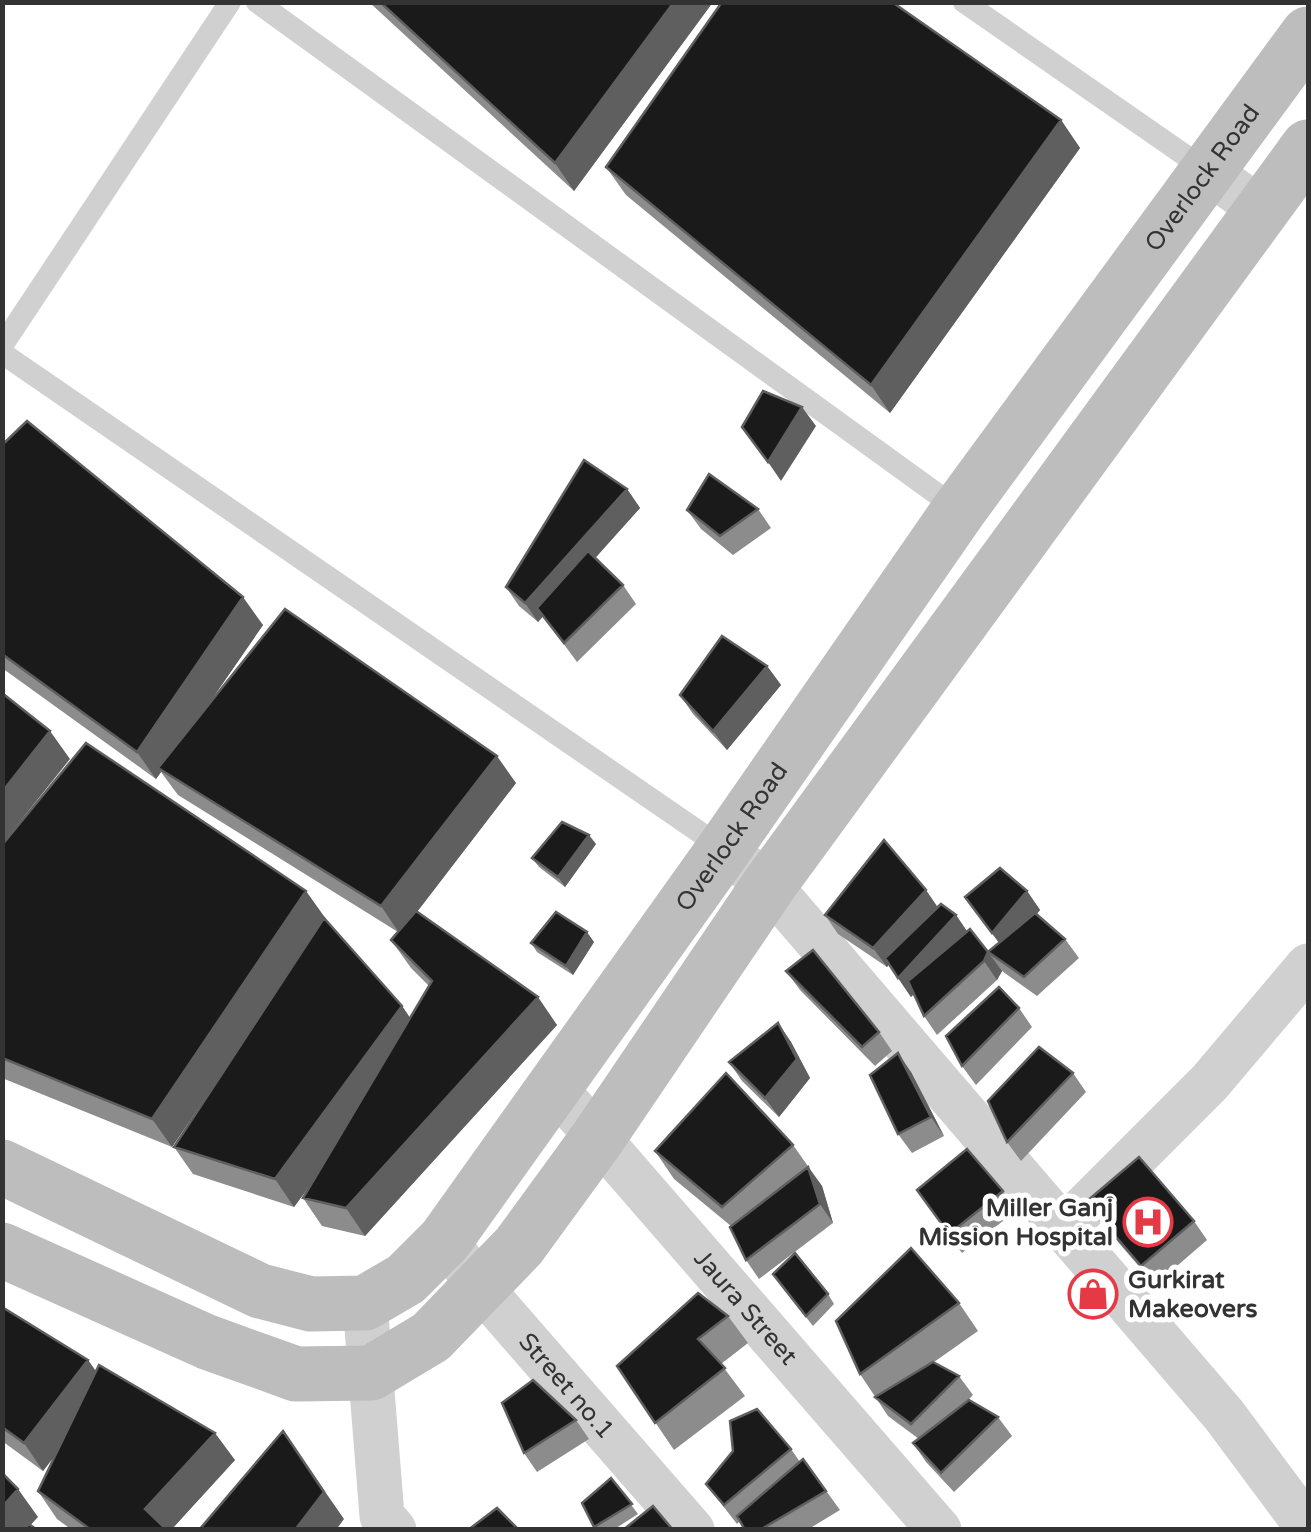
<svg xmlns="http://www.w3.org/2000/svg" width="1311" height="1532" font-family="'Varela Round',sans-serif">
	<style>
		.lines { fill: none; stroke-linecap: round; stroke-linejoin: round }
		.lane { stroke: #d0d0d0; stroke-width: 22 }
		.street { stroke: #d0d0d0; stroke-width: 45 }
		.secondary { stroke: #bdbdbd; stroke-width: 55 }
		.wall { fill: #8c8c8c }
		.shaded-wall { fill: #5f5f5f }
		.building { fill: #1a1a1a; stroke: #5f5f5f; stroke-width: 2.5 }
		.labels { text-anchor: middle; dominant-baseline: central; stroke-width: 10; stroke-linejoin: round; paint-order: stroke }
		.street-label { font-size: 25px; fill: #333; stroke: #fff }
		.poi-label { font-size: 25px; font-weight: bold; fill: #333; stroke: #fff; text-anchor: end }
	</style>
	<rect width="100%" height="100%" fill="#fff"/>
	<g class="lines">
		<path class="lane" d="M257,2L959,510
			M964,2L1209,172
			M2,346L230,2
			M2,353L724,849"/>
		<g class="street">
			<path d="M1209,172L1263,211"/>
			<path d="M743,865L769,885L1224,1415L1308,1528"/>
			<path id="s1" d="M554,1087L939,1530"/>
			<path d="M1068,1224L1210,1082L1308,966"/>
			<path id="s2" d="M445,1240L481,1288L692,1530"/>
			<path d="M365,1303L382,1516L394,1530"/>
		</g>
		<g class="secondary">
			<path id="s3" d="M2,1167L260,1291L311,1304L365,1303L406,1279L445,1240L724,849L959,510L1308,34"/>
			<path d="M2,1250L207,1342L296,1374L371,1373L431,1337L519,1246L597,1139L769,885L1308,147"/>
		</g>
	</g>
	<path class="wall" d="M369,2H713L574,191Z
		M1061,120L1080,148L890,413L626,195L606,167Z
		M2,445L263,625L203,712L516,783L417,912L557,1025L365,1236L322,1226L303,1198L311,1184L294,1207L193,1174L174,1147L242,1043L172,1147L2,1078V845L326,919L325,920L402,1006L410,1018L429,986L411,968L391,940L398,932L178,795L161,772L156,779L2,668Z
		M627,489L640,508L595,558L623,585L636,604L577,662L543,616L538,622L519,606L506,587Z
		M758,509L771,528L733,555L701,529L687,510Z
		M767,666L781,685L727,750L693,714L680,695Z
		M596,844L565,887L539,867L532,858Z
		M1027,891L1040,910L1036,915L1065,939L1079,958L1037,996L1002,971L997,980L937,1035L924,1016L914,994L911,997L889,964L887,967L838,934L825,915L938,907L956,915L967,932L988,952L999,943L965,897Z
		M594,942L573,975L537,952L531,943Z
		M786,971L879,1032L892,1051L875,1066L800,990Z
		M1019,1008L1032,1027L976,1085L962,1066Z
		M778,1023L791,1042L810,1078L779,1117L742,1081L729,1062Z
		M911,1072L944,1136L912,1153L898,1134Z
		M1073,1073L1086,1092L1021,1161L1007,1142Z
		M793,1145L822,1186L833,1223L759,1279L746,1260L731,1226L674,1179L655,1151Z
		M917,1190L1003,1191L1017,1210L962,1253Z
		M1086,1202L1194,1221L1207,1240L1155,1285L1100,1221Z
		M780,1284L828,1294L834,1304L813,1326Z
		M959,1303L978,1331L934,1362L959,1376L973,1395L963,1405L998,1417L1012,1436L954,1492L926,1462L913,1443L919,1439L888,1416L860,1374Z
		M2,1307L88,1360L96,1371L235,1460L171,1530H72L57,1519L38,1491L56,1454L43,1471L2,1441Z
		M728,1316L748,1343L721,1364L745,1396L674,1450L617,1366Z
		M576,1420L589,1439L537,1472L524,1453Z
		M791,1449L800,1462L803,1459L840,1510L807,1530H745L740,1521L737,1524L706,1484L733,1451Z
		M611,1478L638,1514L613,1530H596L582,1503Z"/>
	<path class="shaded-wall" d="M674,2H713L574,191L555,163Z
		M1061,120L1080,148L890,413L871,385Z
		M802,407L816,426L781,481L768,462Z
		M627,489L640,508L538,622L525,603Z
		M243,597L263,625L163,770L158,768L161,772L156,779L137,752Z
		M767,666L781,685L727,750L713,731Z
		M50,731L70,759L2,844V792Z
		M497,756L516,783L400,934L381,906Z
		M589,835L596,844L565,887L558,877Z
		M926,890L939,909L887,967L873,948Z
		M306,891L326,919L172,1147L152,1119Z
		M1027,891L1040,910L1006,952L992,933Z
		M956,915L969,934L911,997L898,978Z
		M587,932L594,942L573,975L566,966Z
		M988,952L1002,971L997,980L984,961Z
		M538,997L557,1025L365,1236L346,1208Z
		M402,1006L421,1034L294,1207L275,1179Z
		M778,1023L791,1042L810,1078L779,1117L765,1098Z
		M898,1053L911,1072L944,1136L931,1117Z
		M808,1167L822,1186L833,1223L820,1204Z
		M88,1360L107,1388L43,1471L24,1443Z
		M283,1431L344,1519L336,1530H295Z
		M215,1433L235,1460L171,1530H159L145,1509Z
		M18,1489L38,1517L26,1530H2V1507Z"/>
	<path class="building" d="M380,2H674L555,163Z
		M722,2H892L1061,120L871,385L606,167Z
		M763,391L802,407L768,462L742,427Z
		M27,421L243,597L137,752L2,654V445Z
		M584,460L627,489L525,603L506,587Z
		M709,474L758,509L720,536L687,510Z
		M588,551L623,585L564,643L537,608Z
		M285,609L497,756L381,906L158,768Z
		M722,636L767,666L713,731L680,695Z
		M2,693L50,731L2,792Z
		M86,743L306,891L152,1119L2,1058V845Z
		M562,822L589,835L558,877L532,858Z
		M884,840L926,890L873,948L825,915Z
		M1000,868L1027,891L992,933L965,897Z
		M941,904L956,915L898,978L885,958Z
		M416,911L538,997L346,1208L303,1198L432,981L391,940Z
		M556,912L587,932L566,966L531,943Z
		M1035,913L1065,939L1024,977L988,952L984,961L924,1016L908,981L970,929L988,952Z
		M324,918L402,1006L275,1179L174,1147Z
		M813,950L879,1032L862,1047L786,971Z
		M999,987L1019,1008L962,1066L946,1036Z
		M778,1023L797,1059L765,1098L729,1062Z
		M1039,1047L1073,1073L1007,1142L988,1101Z
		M898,1053L931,1117L898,1134L870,1075Z
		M726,1073L793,1145L722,1207L655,1151Z
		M967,1149L1003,1191L949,1234L917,1190Z
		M1139,1157L1194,1221L1141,1266L1086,1202Z
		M808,1167L820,1204L746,1260L730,1227Z
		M911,1248L959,1303L860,1374L836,1321Z
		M795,1253L828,1294L806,1316L773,1274Z
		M698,1293L728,1316L698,1339L725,1368L655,1423L617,1366Z
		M2,1307L88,1360L24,1443L2,1427Z
		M933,1362L959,1376L911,1424L875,1397Z
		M99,1365L215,1433L145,1509L167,1530H91L38,1491Z
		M533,1380L576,1420L524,1453L502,1403Z
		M969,1400L998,1417L941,1473L913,1443Z
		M757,1409L791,1449L724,1505L706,1484L733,1451L730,1421Z
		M283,1431L324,1492L295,1530H199Z
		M803,1459L826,1491L760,1530H745L737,1516Z
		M2,1473L18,1489L2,1507Z
		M611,1478L632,1504L594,1527L582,1503Z
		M653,1506L673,1530H623Z
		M497,1508L519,1530H468Z
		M29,1524L37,1530H24Z"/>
	<defs>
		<g id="hospital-ring" transform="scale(2.5)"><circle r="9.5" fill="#fff" stroke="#e63946" stroke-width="1.5"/><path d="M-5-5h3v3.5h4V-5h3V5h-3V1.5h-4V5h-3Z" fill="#e63946"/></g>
		<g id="shop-ring" transform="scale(2.5)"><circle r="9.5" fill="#fff" stroke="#e63946" stroke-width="1.5"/><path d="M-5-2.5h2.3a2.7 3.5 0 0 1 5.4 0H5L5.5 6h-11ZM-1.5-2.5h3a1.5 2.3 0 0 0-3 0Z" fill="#e63946"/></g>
	</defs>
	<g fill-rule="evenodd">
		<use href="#hospital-ring" x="1148" y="1222"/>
		<use href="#shop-ring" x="1093" y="1294"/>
	</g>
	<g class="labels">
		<g class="street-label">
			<text stroke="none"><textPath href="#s3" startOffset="1800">Overlock Road</textPath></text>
			<text stroke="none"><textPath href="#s3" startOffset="990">Overlock Road</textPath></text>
			<text stroke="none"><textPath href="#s1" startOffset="292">Jaura Street</textPath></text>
			<text stroke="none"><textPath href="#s2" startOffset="190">Street no.1</textPath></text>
		</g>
		<g class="poi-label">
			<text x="1113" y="1208">Miller Ganj<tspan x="1113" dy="29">Mission Hospital</tspan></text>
			<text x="1128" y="1280" text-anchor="start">Gurkirat<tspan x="1128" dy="29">Makeovers</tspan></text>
		</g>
	</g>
	<rect width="1311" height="1532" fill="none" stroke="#333333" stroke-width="10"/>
</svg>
